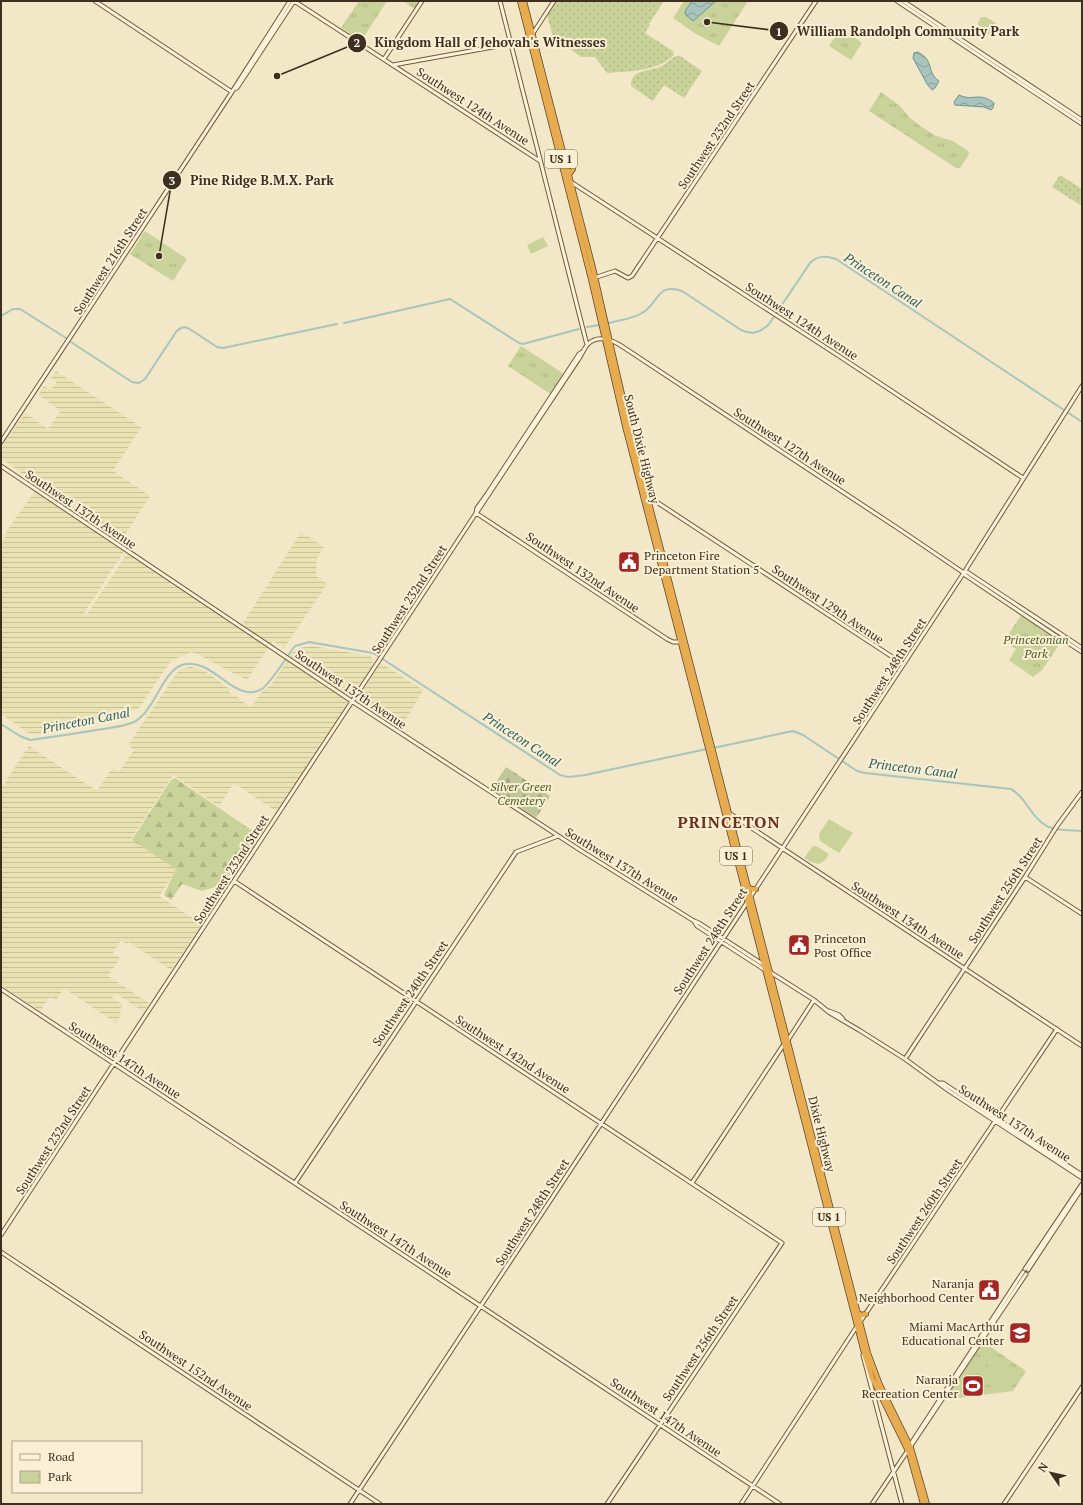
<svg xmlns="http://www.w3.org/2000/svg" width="1083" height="1505" font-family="'PT Serif',serif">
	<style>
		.farmland { fill: url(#farmland-rules) }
		.grass { fill: url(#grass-dots) }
		.forest { fill: url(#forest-firs) }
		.cemetery { fill: url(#cemetery-stones) }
		.park { fill: url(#park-tufts) }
		.garden { fill: #c9d298 }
		.water { fill: url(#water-waves); stroke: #6d958c }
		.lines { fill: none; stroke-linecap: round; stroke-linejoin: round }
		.canal { stroke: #a7c5be; stroke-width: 2 }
		.secondary-casing { stroke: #72593c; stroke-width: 5 }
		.highway-casing { stroke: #5d462e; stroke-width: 6 }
		.secondary { stroke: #fcf3da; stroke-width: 3 }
		.highway { stroke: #e7ab50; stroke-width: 4.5 }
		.labels { text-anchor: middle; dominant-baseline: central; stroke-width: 4; stroke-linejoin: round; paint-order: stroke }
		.shield { fill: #f9f0d6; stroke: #766955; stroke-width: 1 }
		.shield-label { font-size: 11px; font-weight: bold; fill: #3e2f1e }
		.street-label { font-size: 12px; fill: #3e2f1e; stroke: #f9f0d6 }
		.poi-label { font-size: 12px; fill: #3e2f1e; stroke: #f9f0d6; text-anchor: end }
		.park-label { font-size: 12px; font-style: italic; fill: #4c5d23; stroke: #f9f0d6 }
		.water-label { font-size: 13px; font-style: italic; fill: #2c5f5e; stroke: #f9f0d6 }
		.district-label { font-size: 16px; font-weight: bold; letter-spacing: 1px; fill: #6f2f1a; stroke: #f9f0d6 }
		.leader { fill: none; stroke: #3e2f1e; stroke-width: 1.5 }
		.callout-dot { fill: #3e2f1e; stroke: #f9f0d6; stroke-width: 1.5 }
		.mark-label { font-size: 12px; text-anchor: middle; font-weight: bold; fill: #fff }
		.callout-label { font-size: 13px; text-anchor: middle; font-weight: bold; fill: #3e2f1e; stroke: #f9f0d6; stroke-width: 4; stroke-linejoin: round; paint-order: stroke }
	</style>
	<defs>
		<pattern id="farmland-rules" width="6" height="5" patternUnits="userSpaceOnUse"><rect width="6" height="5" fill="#e9e2b2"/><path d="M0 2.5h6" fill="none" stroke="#c9c299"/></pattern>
		<pattern id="grass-dots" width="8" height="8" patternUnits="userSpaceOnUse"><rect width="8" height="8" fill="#c9d298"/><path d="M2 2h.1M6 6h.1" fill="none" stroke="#aeb583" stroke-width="1.8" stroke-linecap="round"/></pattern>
		<pattern id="forest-firs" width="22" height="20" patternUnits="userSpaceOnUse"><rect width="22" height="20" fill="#c9d298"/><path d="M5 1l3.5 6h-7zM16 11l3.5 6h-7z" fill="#aeb583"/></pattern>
		<pattern id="cemetery-stones" width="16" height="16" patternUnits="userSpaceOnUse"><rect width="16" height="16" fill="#bfc698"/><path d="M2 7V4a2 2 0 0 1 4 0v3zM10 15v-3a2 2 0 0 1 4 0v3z" fill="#a5aa83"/></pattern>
		<pattern id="park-tufts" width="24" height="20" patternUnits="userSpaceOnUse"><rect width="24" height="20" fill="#c9d298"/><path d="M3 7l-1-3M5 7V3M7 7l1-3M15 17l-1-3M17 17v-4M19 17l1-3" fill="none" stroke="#aeb583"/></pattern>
		<pattern id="water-waves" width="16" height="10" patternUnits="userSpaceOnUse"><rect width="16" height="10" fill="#a7c5be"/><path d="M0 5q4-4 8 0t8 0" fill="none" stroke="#89a09a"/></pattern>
	</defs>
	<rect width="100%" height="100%" fill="#f2e7c6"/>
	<path class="farmland" d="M56,371L141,427L113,471L150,496L121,541L128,545L83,615L86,616L130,549L242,625L301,532L324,547L317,558L316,576L327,584L284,648L273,641L247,680L195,653L191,652L175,659L169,663L140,707L136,710L62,724L55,727L48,733L40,734H33L27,732L1,714V547L8,529L39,486L1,458V448L25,413L48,429L61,411L38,395L44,386L51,390L57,382L51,378Z
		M312,646L370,656L374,660L369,672L277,812L234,783L219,806L173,775L131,839L177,869L159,896L202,924L171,970L129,942L127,944L121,940L113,953L120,958L108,976L149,1003L144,1012L115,993L112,998L123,1005L119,1011L122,1014L116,1023L64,988L56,1000L50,997L40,1011L1,985V789L29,746L97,791L112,768L119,772L134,750L128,745L179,670L190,667L202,669L230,689L229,692L251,707L261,693L271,685L293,652L300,648Z
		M381,663L423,690L401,728L358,698Z"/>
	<path class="grass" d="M556,1H664L649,24L650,25L645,33L673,51L674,55C657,72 629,71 607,73L595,57H581L553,37L547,15Z
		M676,56H680L702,71L684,98L664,85L653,101L631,86C630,70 649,71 660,67C666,64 671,59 676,56Z
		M1060,175L1082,189V206L1052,187Z"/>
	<path class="forest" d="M175,778L260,836L228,883L202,891L182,884L171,900L164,895L176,869L132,840L171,780Z"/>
	<path class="cemetery" d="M506,767L550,796L536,818L492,789Z"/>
	<path class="park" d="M359,1H387L361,41L341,28Z
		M403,1H420L415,9Z
		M684,1H748L719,46L696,34L673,18Z
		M842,29L862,43L851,60L829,46L840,30Z
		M881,92L899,105L910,118L923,128L936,136L953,141L968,151L969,154L960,168H956L869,111Z
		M145,231L187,259L173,281L130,254Z
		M521,346L564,374L551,393H549L508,366Z
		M1022,614L1060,640L1061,642L1042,670L1033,677L1009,660L1016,649L1004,641Z
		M983,1342L1026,1371L1013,1391L959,1398H946Z"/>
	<path class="garden" d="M981,17H986L997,24L995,31H992L990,35L983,31L982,27L978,25V23Z
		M543,237L548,246L531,254L527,245Z
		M829,819L853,833L839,853L820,841L819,834Z
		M813,846H816L829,854L825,860L819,864L811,862L804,858Z
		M996,1359L1003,1358L1007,1360L1013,1385L1007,1390L997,1391L981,1378L990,1361Z"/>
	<path class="water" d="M692,1H716L693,21L685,14L686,10Z
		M917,52C935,59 926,73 939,81L935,88L932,90L927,84L913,58L914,53Z
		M959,95C974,102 978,91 994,103L993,108L991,110L984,107L955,105L954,102Z"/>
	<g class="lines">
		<path class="canal" d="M1,316L13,309H20L66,338
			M344,323L450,299L519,343L523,344L579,329
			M609,323C619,320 633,319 642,313C659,304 656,282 682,291L741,330C752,335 760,333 769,324L810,263C818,255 826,256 836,259L1082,422
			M587,327L599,325
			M71,342L132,382L139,383L145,379L176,332C180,328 183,326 188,328L217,347L223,348L337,324
			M1,724L20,736L30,740C52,737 74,734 96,730C108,728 123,727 134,722C137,721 139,718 141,717C156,704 164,671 182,665C212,655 234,705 262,689C271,683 287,656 295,646L309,642L373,653L378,656L560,775L568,777L585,775L707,749
			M713,748L793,731L803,735L857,771L865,773L1011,789C1026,797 1030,816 1045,825C1054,831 1071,830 1082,831"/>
		<g class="secondary-casing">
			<path id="secondary" d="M95,1L232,92
				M294,1L540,161
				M500,1L587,345
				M897,1L1082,124
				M903,1L1082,120
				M384,59L422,1
				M393,65L504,45L530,38L554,1
				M234,89L237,88L294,1
				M571,182L842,358L1023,478
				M594,278L615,271L628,278L632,276L816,1
				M1,442L230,95L290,1
				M1,466L356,704L580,850L694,921L699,923L764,965
				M646,495L903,664
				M477,512L578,360C582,355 583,349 588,344C598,334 613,340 623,347L899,529L964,573L965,575L1062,640
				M476,513L667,639L673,642H681
				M964,573L967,572L1064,636
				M1067,638L1082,648
				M1065,641L1082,652
				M729,813L1082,1046
				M1025,877L1082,914
				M234,881L782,1243L607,1504
				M751,896L963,574L1082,386
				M694,921L697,926L765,970
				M770,972L814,1000L830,1013L859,1030L905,1059L949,1091L1082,1178
				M1,989L780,1504
				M829,1011L839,1015L843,1019
				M788,1040L814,1000
				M905,1059L1025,877L1057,826L1082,792
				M939,1083H943L1082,1175
				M295,1183L516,852L558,836
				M692,1183L784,1044
				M1,1235L476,513L477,508L487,494L579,354L582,352
				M1,1252L380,1504
				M1025,1269L1082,1184
				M1028,1270L1082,1188
				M860,1322L1057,1029
				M863,1355L902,1504
				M910,1445L1023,1272
				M350,1504L748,901
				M741,1504L857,1326
				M872,1504L1026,1274
				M1004,1504L1082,1387"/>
		</g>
		<g class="highway-casing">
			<path id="highway" d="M520,1L591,279L625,426L863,1349L872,1378L909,1453L923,1504
				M524,1L593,268L629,425L868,1353L880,1385L911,1448L927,1504
				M568,176L573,169
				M748,887L751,889H756
				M858,1313L861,1315L866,1314"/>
		</g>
		<use href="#secondary" class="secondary"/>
		<use href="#highway" class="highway"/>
	</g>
	<defs>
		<g id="civic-square" transform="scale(1.15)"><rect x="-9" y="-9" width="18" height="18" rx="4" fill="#a42724" stroke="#f9f0d6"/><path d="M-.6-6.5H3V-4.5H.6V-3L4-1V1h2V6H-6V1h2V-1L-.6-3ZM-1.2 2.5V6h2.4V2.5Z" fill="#fff"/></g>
		<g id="school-square" transform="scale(1.15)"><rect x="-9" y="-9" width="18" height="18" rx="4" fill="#a42724" stroke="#f9f0d6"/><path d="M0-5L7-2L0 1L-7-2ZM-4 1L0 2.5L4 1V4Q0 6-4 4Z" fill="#fff"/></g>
		<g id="stadium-square" transform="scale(1.15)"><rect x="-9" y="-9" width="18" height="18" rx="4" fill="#a42724" stroke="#f9f0d6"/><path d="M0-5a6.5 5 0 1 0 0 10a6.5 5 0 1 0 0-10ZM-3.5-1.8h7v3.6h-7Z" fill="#fff"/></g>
	</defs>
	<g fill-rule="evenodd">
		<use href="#civic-square" x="629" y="562"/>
		<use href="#civic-square" x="799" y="945"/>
		<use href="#civic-square" x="989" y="1290"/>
		<use href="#school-square" x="1020" y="1333"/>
		<use href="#stadium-square" x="973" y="1386"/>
	</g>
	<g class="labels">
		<g class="shield">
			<rect x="545" y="150" width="32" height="18" rx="3"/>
			<rect x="720" y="847" width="32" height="18" rx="3"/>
			<rect x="813" y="1208" width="32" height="18" rx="3"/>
		</g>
		<g class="shield-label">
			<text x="561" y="159">US 1</text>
			<text x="736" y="856">US 1</text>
			<text x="829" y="1217">US 1</text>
		</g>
		<g class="street-label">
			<text transform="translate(473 106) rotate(33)">Southwest 124th Avenue</text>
			<text transform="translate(716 135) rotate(-56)">Southwest 232nd Street</text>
			<text transform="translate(110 261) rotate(-57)">Southwest 216th Street</text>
			<text transform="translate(802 321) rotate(33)">Southwest 124th Avenue</text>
			<text transform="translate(790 446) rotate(33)">Southwest 127th Avenue</text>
			<text transform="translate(642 449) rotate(76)">South Dixie Highway</text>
			<text transform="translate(81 509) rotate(34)">Southwest 137th Avenue</text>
			<text transform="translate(583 572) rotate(34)">Southwest 132nd Avenue</text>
			<text transform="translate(409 599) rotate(-57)">Southwest 232nd Street</text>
			<text transform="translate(828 604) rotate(34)">Southwest 129th Avenue</text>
			<text transform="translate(889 671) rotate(-57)">Southwest 248th Street</text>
			<text transform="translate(351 689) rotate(34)">Southwest 137th Avenue</text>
			<text transform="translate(622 865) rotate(32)">Southwest 137th Avenue</text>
			<text transform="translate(231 869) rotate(-57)">Southwest 232nd Street</text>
			<text transform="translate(1005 890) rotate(-57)">Southwest 256th Street</text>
			<text transform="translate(908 920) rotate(33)">Southwest 134th Avenue</text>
			<text transform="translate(710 941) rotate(-57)">Southwest 248th Street</text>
			<text transform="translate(410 993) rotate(-56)">Southwest 240th Street</text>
			<text transform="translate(513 1054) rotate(33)">Southwest 142nd Avenue</text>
			<text transform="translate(125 1060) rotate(33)">Southwest 147th Avenue</text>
			<text transform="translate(1015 1123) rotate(33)">Southwest 137th Avenue</text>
			<text transform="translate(822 1134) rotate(76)">Dixie Highway</text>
			<text transform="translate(53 1140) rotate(-57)">Southwest 232nd Street</text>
			<text transform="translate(924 1211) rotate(-56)">Southwest 260th Street</text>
			<text transform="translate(532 1212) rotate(-57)">Southwest 248th Street</text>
			<text transform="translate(396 1239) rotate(33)">Southwest 147th Avenue</text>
			<text transform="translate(700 1348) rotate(-56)">Southwest 256th Street</text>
			<text transform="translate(196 1370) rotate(34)">Southwest 152nd Avenue</text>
			<text transform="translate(666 1417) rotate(34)">Southwest 147th Avenue</text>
		</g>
		<g class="poi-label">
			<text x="644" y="555" text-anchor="start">Princeton Fire<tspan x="644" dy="14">Department Station 5</tspan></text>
			<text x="814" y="938" text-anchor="start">Princeton<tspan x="814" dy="14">Post Office</tspan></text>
			<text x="974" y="1283">Naranja<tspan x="974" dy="14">Neighborhood Center</tspan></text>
			<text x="1004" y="1326">Miami MacArthur<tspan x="1004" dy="14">Educational Center</tspan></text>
			<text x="958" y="1379">Naranja<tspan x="958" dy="14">Recreation Center</tspan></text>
		</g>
		<g class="park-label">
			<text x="1036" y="639">Princetonian<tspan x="1036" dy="14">Park</tspan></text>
			<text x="521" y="786">Silver Green<tspan x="521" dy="14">Cemetery</tspan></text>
		</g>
		<g class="water-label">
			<text transform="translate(883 280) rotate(33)">Princeton Canal</text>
			<text transform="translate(86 720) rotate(-11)">Princeton Canal</text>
			<text transform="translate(522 739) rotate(33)">Princeton Canal</text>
			<text transform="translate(913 768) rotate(7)">Princeton Canal</text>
		</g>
		<g class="district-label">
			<text x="729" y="822">PRINCETON</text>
		</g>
	</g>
	<path class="leader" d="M707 22L779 31M277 76L357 43M159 256L172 180"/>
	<g class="callout-dot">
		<circle cx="707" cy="22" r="4"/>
		<circle cx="277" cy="76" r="4"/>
		<circle cx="159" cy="256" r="4"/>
		<circle cx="779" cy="31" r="10"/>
		<circle cx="357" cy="43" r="10"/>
		<circle cx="172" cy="180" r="10"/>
	</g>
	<g class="mark-label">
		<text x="779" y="36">1</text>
		<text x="357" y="47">2</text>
		<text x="172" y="185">3</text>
	</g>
	<g class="callout-label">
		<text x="908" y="36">William Randolph Community Park</text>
		<text x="490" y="47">Kingdom Hall of Jehovah's Witnesses</text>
		<text x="262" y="185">Pine Ridge B.M.X. Park</text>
	</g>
	<rect width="1083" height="1505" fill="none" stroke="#3e2f1e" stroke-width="4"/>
	<rect x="12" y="1441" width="130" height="52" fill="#f9f0d6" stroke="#aea38c"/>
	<rect x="20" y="1454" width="20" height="6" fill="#fcf3da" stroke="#aea38c"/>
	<text x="48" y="1461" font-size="12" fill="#3e2f1e">Road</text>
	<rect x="20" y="1471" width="20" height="12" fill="url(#park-tufts)" stroke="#aea38c"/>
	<text x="48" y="1481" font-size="12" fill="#3e2f1e">Park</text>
	<g transform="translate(1051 1473) rotate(304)" stroke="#f9f0d6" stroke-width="3" paint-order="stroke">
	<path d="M0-3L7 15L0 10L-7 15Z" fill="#3e2f1e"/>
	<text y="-6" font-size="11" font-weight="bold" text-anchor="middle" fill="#3e2f1e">N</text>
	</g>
</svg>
